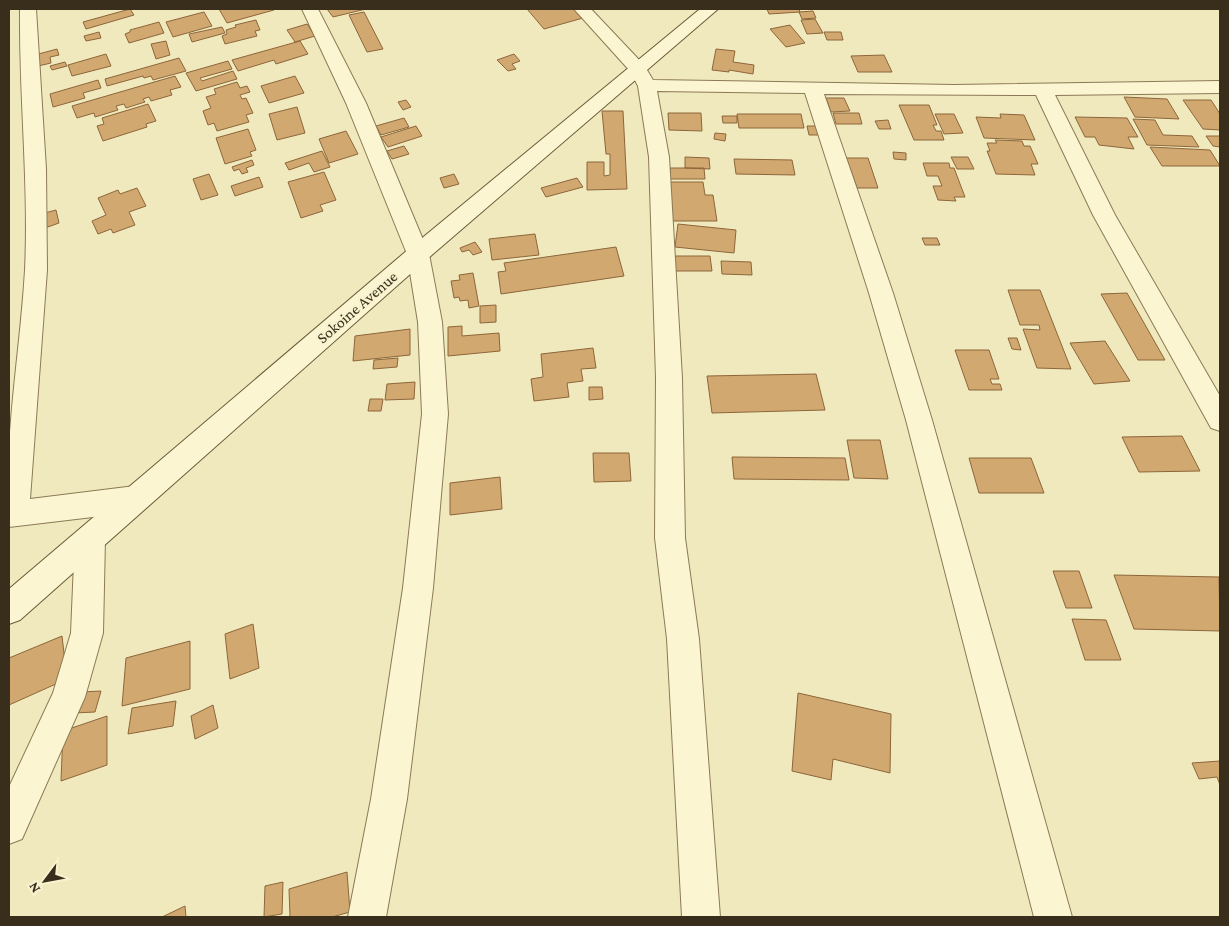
<svg xmlns="http://www.w3.org/2000/svg" width="1229" height="926" font-family="'Crimson Pro',serif">
	<style>
		.building { fill: #d2a871; stroke: #8c6639 }
		.lines { fill: none; stroke-linecap: round; stroke-linejoin: round }
		.street-casing { stroke: #8b7a55; stroke-width: 2 }
		.secondary-casing { stroke: #6c5a39; stroke-width: 2 }
		.street { fill: #fbf5d2; fill-rule: evenodd }
		.secondary { fill: #fbf5d2; fill-rule: evenodd }
		.labels { text-anchor: middle; dominant-baseline: central; stroke-width: 4.5; stroke-linejoin: round; paint-order: stroke }
		.street-label { font-size: 16px; fill: #392e1b; stroke: #f8f2ce }
	</style>
	<rect width="100%" height="100%" fill="#f1e9be"/>
	<path class="building" d="M130,9L134,15L86,29L83,22Z
		M219,9H274V10L227,23Z
		M327,9H366L333,17Z
		M527,9H574L583,18L544,29Z
		M767,9H799L800,12L769,14Z
		M813,11L816,18L802,19L799,12Z
		M204,12L212,26L173,37L166,22Z
		M364,12L383,49L367,52L349,15Z
		M815,19L823,33L807,34L801,20Z
		M256,20L260,30L255,31L257,36L225,44L222,36L227,34L226,30L236,27L235,25Z
		M159,22L164,33L129,43L125,34L130,32V30Z
		M307,24L315,36L295,42L287,30Z
		M790,25L805,43L786,47L770,29Z
		M222,27L225,33L192,42L189,34Z
		M99,32L101,38L86,41L84,36Z
		M824,32H841L843,40H827Z
		M166,41L170,55L156,59L151,44Z
		M300,41L308,54L276,64L274,60L238,71L232,60Z
		M57,49L59,55L50,57L51,63L34,67L31,56Z
		M716,49L735,51L733,62L754,65L753,74L729,70V72L712,70Z
		M106,54L111,66L72,76L68,65Z
		M514,54L520,61L512,64L516,69L508,71L497,60Z
		M884,55L892,72H858L851,56Z
		M179,58L186,71L153,80L151,76L144,78L143,76L107,86L105,79Z
		M228,61L232,69L200,78L202,81L233,71L237,79L196,91L186,73Z
		M65,62L67,66L52,70L50,66Z
		M175,76L181,87L170,90L172,95L151,101L149,97L143,99L145,102L126,108L124,104L116,106L118,110L95,117L94,113L77,118L72,106Z
		M295,76L304,93L269,103L261,86Z
		M98,80L101,88L83,93L85,98L53,107L50,94Z
		M237,82L240,88L247,86L250,92L240,95L242,99L246,98L253,113L246,115L249,122L217,131L214,123L208,125L203,111L211,108L206,97L216,94L214,89Z
		M1124,97L1167,99L1179,119L1135,117Z
		M826,98H844L850,111L831,112Z
		M406,100L411,107L403,110L398,102Z
		M1183,100H1211L1220,114V130L1203,129Z
		M148,104L156,121L146,124L147,127L103,141L97,126L104,124L102,118Z
		M899,105H929L937,125H933L936,131H941L944,140H914Z
		M297,107L305,133L277,140L269,114Z
		M602,111H623L627,189L587,190V162H604V176L610,175V154H606Z
		M668,113H701L702,131L669,130Z
		M833,113H859L862,124H836Z
		M737,114H801L804,128H739Z
		M935,114H954L963,133L944,134Z
		M1000,114L1024,115L1035,140L984,138L976,117L1001,118Z
		M722,116H737V123H723Z
		M1075,117L1127,118L1138,137H1128L1134,149L1099,145L1095,137H1085Z
		M404,118L409,127L381,135L376,126Z
		M1133,119L1155,120L1163,135L1192,136L1199,147L1147,145Z
		M888,120L891,129H879L875,121Z
		M416,126L422,136L388,147L381,137Z
		M807,126H817L819,135H809Z
		M248,129L256,150L250,152L252,156L225,164L216,138Z
		M346,131L358,154L329,163L319,139Z
		M715,133L726,134L725,141L714,139Z
		M1206,136H1220V147L1213,146Z
		M995,140L1022,141L1024,146H1030L1038,164H1031L1035,175L996,174L987,151H990L987,143H997Z
		M404,146L409,154L392,159L387,151Z
		M1150,147L1210,150L1220,166H1162Z
		M322,151L330,167L314,172L309,163L289,170L285,163Z
		M893,152L906,153V160L894,159Z
		M685,157L709,158L710,169L685,168Z
		M951,157H968L974,169H957Z
		M841,158H868L878,188H857L850,168H844Z
		M734,159L792,160L795,175L736,174Z
		M252,160L254,165L246,168L248,172L242,174L239,169L234,171L232,167Z
		M923,163H949L950,168H954L965,197H954L956,201L938,200L933,186H942L938,176H927Z
		M670,168H704L705,179H670Z
		M324,172L336,200L320,205L323,211L301,218L288,182Z
		M209,174L218,195L201,200L193,179Z
		M454,174L459,184L444,188L440,178Z
		M259,177L263,187L235,196L231,186Z
		M577,178L583,187L546,197L541,188Z
		M664,182H703L705,195H713L717,221H671Z
		M137,188L146,206L129,212L135,225L113,233L111,229L98,234L92,221L106,215L98,198L118,190L120,194Z
		M56,210L59,223L45,228L41,214Z
		M678,224L736,230L734,253L675,247Z
		M535,234L539,255L492,260L489,239Z
		M922,238H937L940,245H925Z
		M475,242L482,252L473,255L469,250L462,252L460,248Z
		M616,247L624,276L501,294L498,272L506,271L504,263Z
		M673,256H710L712,271H674Z
		M721,261L751,262L752,275L722,274Z
		M473,273L479,306L469,308L468,300L460,301L459,297L454,298L451,281L460,280L459,275Z
		M1008,290H1040L1071,369L1037,368L1023,329L1040,330L1039,325H1020Z
		M1127,293L1165,360H1138L1101,294Z
		M496,305V322L480,323V306Z
		M462,326V336L499,333L500,351L448,356V327Z
		M410,329V355L353,361L355,336Z
		M1008,338H1017L1021,350L1012,349Z
		M1105,341L1130,381L1094,384L1070,343Z
		M593,348L596,368L581,369L583,381L567,383L569,397L534,401L531,379L543,377L541,354Z
		M955,350H989L999,379H990L992,384H1000L1002,390H969Z
		M398,358L397,367L373,369L374,360Z
		M816,374L825,410L712,413L707,376Z
		M415,382L414,399L385,400L387,384Z
		M589,387H602L603,399L589,400Z
		M370,399H383L381,411H368Z
		M1182,436L1200,471L1139,472L1122,437Z
		M847,440H880L888,479L854,478Z
		M593,453H629L631,481L594,482Z
		M732,457L845,458L849,480L734,479Z
		M969,458H1031L1044,493H979Z
		M500,477L502,509L450,515V483Z
		M1053,571H1079L1092,608H1066Z
		M1114,575L1219,577L1220,631L1134,629Z
		M1072,619L1106,620L1121,660H1085Z
		M253,624L259,668L230,679L225,634Z
		M62,636L67,679L9,705V658Z
		M190,641V689L122,706L126,658Z
		M101,691L95,712L74,713L81,692Z
		M798,693L891,714L890,773L833,759L831,780L792,771Z
		M176,701L173,726L128,734L132,708Z
		M213,705L218,728L195,739L191,716Z
		M107,716V765L61,781L63,731Z
		M1220,761V785L1217,777L1199,779L1192,763Z
		M347,872L350,912L332,917H290L289,889Z
		M283,882L282,914L264,917L265,886Z
		M185,906L186,917H162Z"/>
	<g class="lines">
		<g class="street-casing">
			<path id="street" d="M20,9H36L46,169L47,270L30,499L135,486L145,490L149,499L145,508L135,512L9,527C3,441 20,356 25,270C29,183 19,96 20,9Z
				M302,9H318L366,103L429,254L442,322L448,414L433,588L407,799L386,917H348L371,799L403,588L422,414L418,322L407,254L346,103Z
				M574,9H591L644,65L653,80L954,85L1220,81V93L1055,95L1115,215L1220,396V431L1211,428L1093,215L1036,95L824,94L893,293L932,420L1072,917H1034L906,420L869,293L805,93L657,91L669,157L682,378L685,538L699,639L720,917H682L667,639L655,538L656,378L649,157L638,86L630,71Z
				M90,525L100,529L105,539L103,633L85,697L22,839L9,844V787L53,693L71,633L75,539L80,529Z"/>
		</g>
		<g class="secondary-casing">
			<path id="secondary" d="M700,9H718L426,260L20,620L9,624V589L410,248Z"/>
		</g>
		<use href="#street" class="street"/>
		<use href="#secondary" class="secondary"/>
	</g>
	<g class="labels">
		<g class="street-label">
			<text transform="translate(357 307) rotate(-41)">Sokoine Avenue</text>
		</g>
	</g>
	<rect width="1229" height="926" fill="none" stroke="#392e1b" stroke-width="20"/>
	<g transform="translate(45 881) rotate(238)" stroke="#f8f2ce" stroke-width="4" paint-order="stroke">
	<path d="M0-4L9 19L0 12L-9 19Z" fill="#392e1b"/>
	<text y="-8" font-size="14" font-weight="bold" text-anchor="middle" fill="#392e1b">N</text>
	</g>
</svg>
